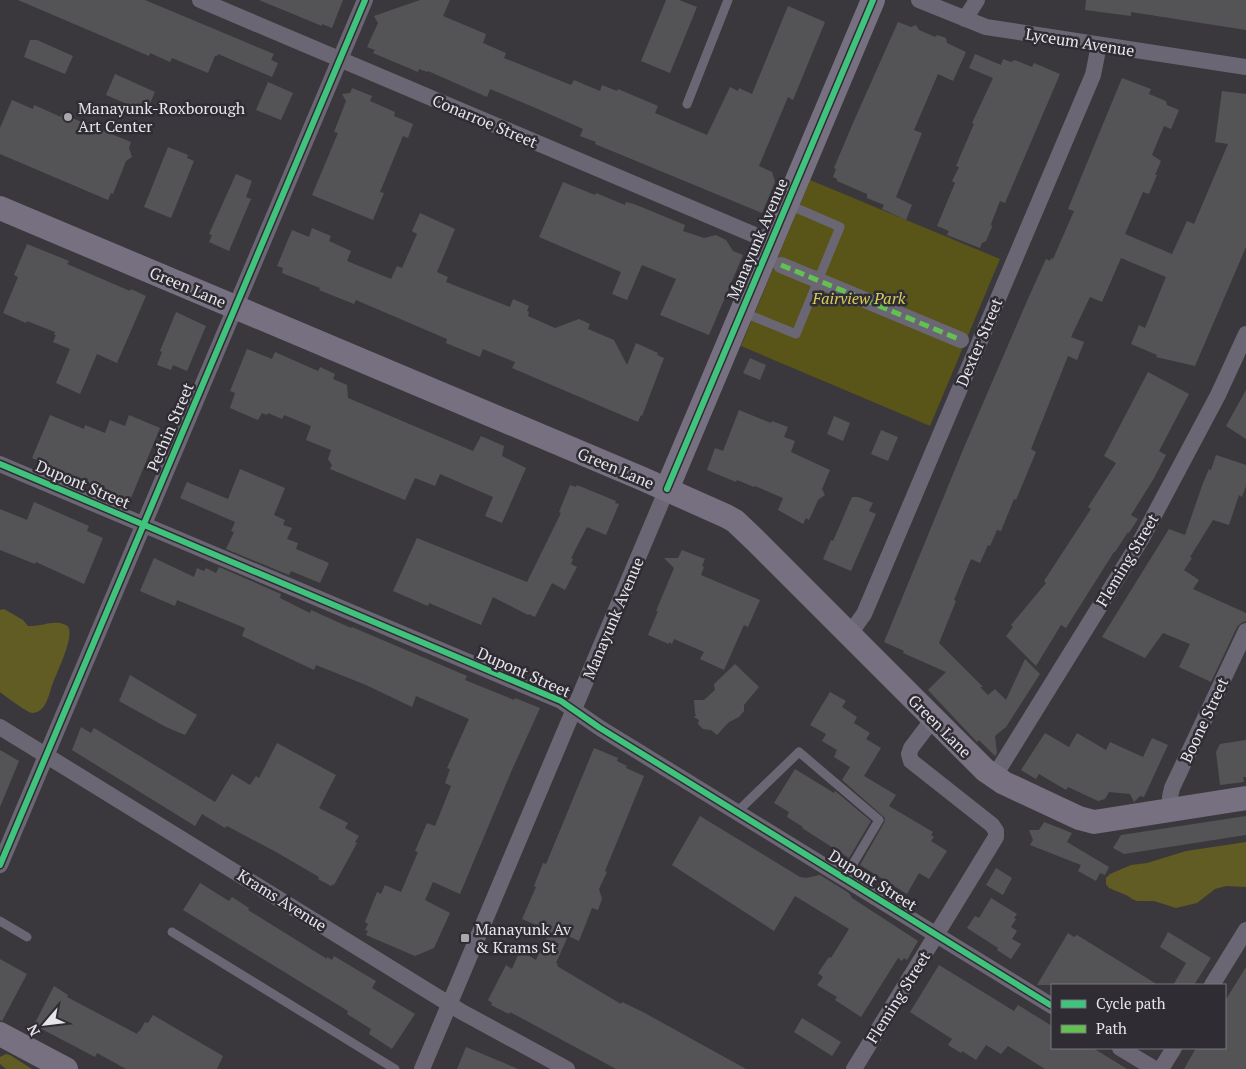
<svg xmlns="http://www.w3.org/2000/svg" width="1246" height="1069" font-family="'PT Serif',serif">
	<style>
		.green { fill: #595417 }
		.forest { fill: #615b24 }
		.building { fill: #545456 }
		.lines { fill: none; stroke-linecap: round; stroke-linejoin: round }
		.lane { stroke: #6b6674; stroke-width: 9 }
		.street { stroke: #6b6674; stroke-width: 16 }
		.secondary { stroke: #767081; stroke-width: 24 }
		.quiet { stroke: #63c152; stroke-width: 5; stroke-dasharray: 10 5; stroke-linecap: butt }
		.cycleway-casing { stroke: #2f2c33; stroke-width: 9 }
		.cycleway { stroke: #40c37c; stroke-width: 6 }
		.poi-dot { fill: #aaa8ad; stroke: #2f2c33; stroke-width: 2 }
		.labels { text-anchor: middle; dominant-baseline: central; stroke-width: 5; stroke-linejoin: round; paint-order: stroke }
		.street-label { font-size: 16px; fill: #e6e5ea; stroke: #2f2c33 }
		.poi-label { font-size: 16px; fill: #e6e5ea; stroke: #2f2c33; text-anchor: start }
		.park-label { font-size: 16px; font-style: italic; fill: #d8cd5a; stroke: #2f2c33 }
	</style>
	<rect width="100%" height="100%" fill="#3a383c"/>
	<path class="green" d="M810,180L1000,259L930,426L741,346Z"/>
	<path class="forest" d="M4,609L23,620L28,626C42,627 53,619 66,625C78,631 56,674 53,683C49,692 47,713 32,713C28,713 5,696 0,692V610Z
		M1246,842V887L1226,886L1215,889L1197,903L1176,908L1154,901H1137L1132,899L1128,896L1109,888L1106,884V878L1110,874L1131,865L1147,863L1186,851Z
		M6,1054L10,1055L32,1069H6L0,1064V1057Z"/>
	<path class="building" d="M18,0H145L274,54L271,60L278,63L272,77L218,54L217,56H215L208,73L172,58L170,62L150,53L149,56Z
		M259,0H343L332,28L322,24V26Z
		M420,0H450L443,16L486,34L483,43L506,53L504,58L571,85L574,80L600,91L602,85L617,91L618,89L658,106L655,113L707,135L730,87L738,91L739,88L752,94L788,6L825,22L793,100L788,97L759,166L772,172L775,182L762,213L595,144L596,142L580,136L583,129L538,109L490,89L487,97L428,71L427,72L419,69L418,72L373,53L375,50L367,47L378,23L374,16Z
		M666,0H679L697,7L670,73L641,61Z
		M1086,0H1246V30L1131,12V16L1085,10Z
		M898,22L911,27L916,25L919,30L935,37L937,35L946,38L947,43L966,52L953,81L938,74L914,130L922,133L896,197L912,205L906,220L882,209L884,205L867,198V194L837,181V179L833,177L836,169L834,168L853,123Z
		M30,40H37L73,56L65,74L24,57Z
		M975,54L1001,65L1003,59L1011,62L1015,60L1032,67L1034,63L1060,74L1005,203L1000,201L991,224L992,227L986,241L982,243L980,248L947,235L949,231L937,226L955,183L952,181L959,167L956,166L974,124L972,123L993,78L969,68Z
		M115,74L155,92L146,112L106,95Z
		M1122,78L1151,89L1149,94L1166,101L1167,105L1179,110L1171,129L1164,126L1152,155L1161,161L1155,175H1157L1149,194L1143,192L1125,234L1172,254L1187,221L1194,224L1228,144L1215,142L1222,91L1246,94V247L1195,366L1156,357L1157,355L1131,344L1139,325L1145,328L1166,277L1121,258L1102,302L1090,297L1071,337L1084,342L1077,360L1068,356L1031,449L1036,452L1016,500L1014,499L1001,531L997,530L990,546L988,545L980,563L971,559L954,600L956,601L939,643L983,687H980L988,695L995,689L1006,700L1025,659L1040,674L1006,727L995,736L997,753L995,756L979,740L977,742L928,690L946,672L903,653L904,651L884,642L965,445L1027,301L1046,259L1050,261L1051,258L1053,259L1074,211L1068,209Z
		M268,82L293,93L281,120L256,110Z
		M352,88L372,96L370,101L395,112L394,116L413,124L408,138L403,136L380,192L384,193L373,220L312,195L338,133L334,132L346,101L342,94L350,93Z
		M12,100L33,109L34,105L61,117L62,114L131,142L129,148L132,157L126,161L113,194L111,193L108,200L0,154V128Z
		M168,147L188,155L187,158L194,161L171,218L144,207Z
		M236,174L252,181L246,197L251,199L229,251L209,242L212,235L209,234Z
		M563,182L595,195L596,193L625,205L626,202L634,204L685,225L683,231L704,238L716,235L726,240L733,251L743,255L709,335L660,315L676,279L642,265L627,300L612,294L621,272L539,237Z
		M420,213L455,229L437,272L448,277L446,282L510,307L513,299L529,306L527,311L529,312L528,316L555,328L579,319L590,324L588,329L614,340L627,365L636,343L658,353L657,355L664,358L642,416L641,415L638,422L512,368L515,362L483,349L480,357L446,343L447,339L356,300L354,304L319,290L320,288L282,273L283,268L277,266L292,230L309,237L312,228L331,236L329,241L351,251L347,261L391,279L397,266L402,268L417,234L412,231Z
		M27,244L69,261L67,264L130,291L131,289L146,296L117,363L97,354L80,394L56,383L70,349L53,342L56,335H54L55,332L27,321L26,323L3,313L18,277L14,275Z
		M176,312L206,326L187,371L173,365L171,370L157,365L162,352L160,351Z
		M247,349L272,359L275,352L318,371L320,367L335,374L333,379L347,385L348,398L473,451L481,436L504,446L502,456L526,468L502,523L485,516L493,497L440,474L435,486L415,478L405,500L330,469L332,465L328,459L331,450L306,440L311,426L284,415L282,419L268,413L267,415L262,413L258,420L230,408L235,393L230,391Z
		M750,358L766,365L760,380L743,373Z
		M1148,372L1189,394L1159,451L1166,455L1153,480L1131,515L1138,519L1129,533L1128,532L1115,552H1114L1066,628L1061,625L1036,666L1006,636L1013,627L1011,625L1046,583L1044,581L1091,509L1088,507L1116,463L1104,456Z
		M1246,390V439L1226,426Z
		M739,410L771,423L772,421L788,427L784,437L795,441L791,452L830,470L822,489L825,495L818,500L809,520L806,518L803,524L778,510L783,498L755,486L754,487L737,480L736,482L707,470L715,448L723,451Z
		M50,415L84,429L85,425L105,433L110,420L125,426L129,415L160,428L129,503L112,496L113,494L32,458Z
		M834,416L850,423L843,441L827,434Z
		M881,430L898,437L888,461L871,454Z
		M1216,455L1246,465V486L1242,497L1239,495L1229,525L1213,520L1190,557L1192,558L1184,570L1199,580L1193,589L1246,613V621L1241,623L1237,627L1211,682L1179,667L1190,644L1163,633L1145,658L1102,637L1169,529L1185,535L1203,483L1209,469L1211,470Z
		M240,469L285,488L274,515L285,520L283,525L292,528L287,539L298,543L296,549L329,563L320,583L291,571L289,575L226,549L234,532L231,531L235,522L180,498L187,482L228,499Z
		M570,485L576,487L577,485L616,501L615,503L619,504L606,535L587,527L571,558L573,559L571,564L577,567L565,590L552,583L535,617L529,614L528,615L493,597L481,625L429,603L428,606L393,591L417,538L527,582L561,513L559,512Z
		M852,497H858L873,503L869,511L876,514L851,571L823,559L831,540L833,541Z
		M34,502L89,526L87,531L103,538L84,584L36,562L35,564L0,550V509L27,520Z
		M682,550L705,559L702,566L704,567L701,575L760,600L748,627L744,625L724,670L700,659L704,652L674,639L672,644L669,642V644L648,635L658,611H656L674,568L664,558H678Z
		M154,558L194,577L197,568L204,571L206,568L216,573L219,567L281,594L280,598L310,613L311,610L351,628L352,627L467,676L465,680L514,700L515,698L540,708L511,772L460,894L433,882L425,900L450,913L434,948L415,956L366,935L368,931L365,930L368,924L365,922L377,892L381,894L385,885L401,892L418,852L415,851L427,823L435,826L451,786L445,783L450,769L447,768L469,719L416,696L412,707L366,685L316,665L314,670L242,636L245,628L177,600L175,606L140,591Z
		M735,664L759,687L744,705V711L739,717L729,722L717,735L711,730L703,729L698,724L699,720L694,717L696,715L695,713L694,700H704L715,690L714,684Z
		M130,675L197,715L185,735L166,727L119,701Z
		M830,692L846,701L842,707L857,717L854,723L870,733L866,739L881,748L864,776L896,795L889,806L933,832L931,835L934,837L931,841L947,851L929,879L919,873L907,894L860,865L884,823L885,818L842,780L850,767L834,757L837,750L822,741L826,734L810,725Z
		M81,727L91,733L94,728L215,802L232,774L250,785L256,776L259,778L277,743L336,775L319,808L348,823L345,828L359,836L355,842L357,843L334,885L333,884L331,886L318,879L319,877L276,852L227,826L225,828L202,814L195,826L72,750Z
		M1045,733L1069,747L1077,733L1106,750L1110,742L1143,757L1152,738L1168,745L1144,797L1140,796L1134,802L1130,794L1109,792L1105,799L1098,801L1068,787L1066,790L1039,774L1036,779L1021,770Z
		M1246,740V777H1243L1244,782L1220,785L1216,752L1220,744Z
		M594,748L618,758L617,761L627,766L626,768L644,776L605,871L607,872L599,889L602,899L598,910L592,908L579,941L568,936L556,963L558,964L557,966L621,1004L622,1002L643,1012L746,1069H616L510,1012L509,1014L491,1005L492,1003L488,1000L506,965L512,969L518,955L520,956L522,952L536,960L550,931L522,919L536,887L534,886L543,863L546,864Z
		M0,750L19,761L0,807Z
		M795,769L834,793L835,791L871,821L849,858L802,828L803,827L787,817L789,812L774,803Z
		M700,816L800,877L806,878L820,875L849,893L852,898L918,941L907,960L904,958L902,961L898,958L861,1017L835,1000L837,997L817,985L823,977L818,973L829,957L831,958L849,929L795,896L774,931L672,865Z
		M1246,816V835L1124,854L1113,848L1121,835Z
		M1044,822L1072,833L1067,842L1109,867L1105,875L1100,873L1096,881L1078,871L1081,865L1030,845L1033,840L1029,830H1039Z
		M996,868L1012,878L1003,895L986,885Z
		M200,883L229,901L232,897L249,908L248,910L327,959V957L332,960L334,956L359,971L376,981L372,988L415,1014L392,1049L369,1034L371,1029L347,1014L348,1011L183,910Z
		M991,898L1017,914L1014,918L1016,919L1011,927L1017,931L1012,939L1021,944L1011,959L997,950L998,948L967,928L975,916L979,918Z
		M1168,932L1211,958L1194,985H1173L1186,963L1160,947Z
		M1068,933L1074,937L1077,935L1158,985H1037Z
		M0,959L27,974L2,1021L0,1020Z
		M939,965L1014,1011L1018,1005L1052,1026V1048H1093L1127,1069H1045L1008,1046L1001,1054L986,1045L976,1060L962,1051L961,1053L948,1045L952,1039L910,1012Z
		M1246,967V1069H1184L1196,1048H1225V1001Z
		M54,986L68,995L67,997L137,1034L138,1031L139,1032L145,1022L148,1023L153,1015L223,1056L217,1069H126L97,1053L95,1057L34,1025Z
		M802,1018L841,1042L832,1056L794,1032Z
		M466,1047L518,1069H457Z"/>
	<g class="lines">
		<path class="lane" d="M687,104L728,0
			M742,312L796,334L840,227L787,204
			M737,812L799,752L879,820L844,879
			M0,921L27,937
			M172,932L395,1069"/>
		<path class="street" d="M200,0L771,242
			M919,0L986,27L1246,67
			M965,19L977,0
			M781,265L961,340
			M0,464L561,701L600,728L1052,1006
			M849,635L864,614L1093,75L1099,45
			M0,727L462,1012L567,1069
			M994,777L1142,538L1218,395L1246,334
			M1172,810L1170,797L1172,788L1246,631
			M0,865L365,0
			M1212,985L1246,930
			M1120,1048L1155,1069
			M422,1069L667,489
			M854,1069L996,837V831L992,825L911,761L909,754L911,748L933,719
			M1161,1069L1174,1048"/>
		<path class="secondary" d="M0,208L643,479L726,516L735,521L755,540L985,770L1004,783L1079,818L1094,822L1246,798
			M667,489L873,0
			M0,1034L66,1069"/>
		<path class="quiet" d="M781,265L961,340"/>
		<g class="cycleway-casing">
			<path id="cycleway" d="M0,464L561,701L600,728L1052,1006
				M667,489L873,0
				M0,865L365,0"/>
		</g>
		<use href="#cycleway" class="cycleway"/>
	</g>
	<g class="poi-dot">
		<circle cx="68" cy="117" r="5"/>
		<rect x="460" y="933" width="10" height="10" rx="2.5"/>
	</g>
	<g class="labels">
		<g class="street-label">
			<text transform="translate(1080 42) rotate(9)">Lyceum Avenue</text>
			<text transform="translate(485 121) rotate(23)">Conarroe Street</text>
			<text transform="translate(757 239) rotate(-67)">Manayunk Avenue</text>
			<text transform="translate(188 287) rotate(23)">Green Lane</text>
			<text transform="translate(979 342) rotate(-67)">Dexter Street</text>
			<text transform="translate(170 427) rotate(-67)">Pechin Street</text>
			<text transform="translate(616 468) rotate(23)">Green Lane</text>
			<text transform="translate(83 484) rotate(23)">Dupont Street</text>
			<text transform="translate(1127 560) rotate(-59)">Fleming Street</text>
			<text transform="translate(613 618) rotate(-67)">Manayunk Avenue</text>
			<text transform="translate(524 672) rotate(24)">Dupont Street</text>
			<text transform="translate(1204 720) rotate(-65)">Boone Street</text>
			<text transform="translate(940 726) rotate(45)">Green Lane</text>
			<text transform="translate(873 880) rotate(32)">Dupont Street</text>
			<text transform="translate(282 900) rotate(32)">Krams Avenue</text>
			<text transform="translate(898 997) rotate(-58)">Fleming Street</text>
		</g>
		<g class="poi-label">
			<text x="78" y="108">Manayunk-Roxborough<tspan x="78" dy="18">Art Center</tspan></text>
			<text x="475" y="929">Manayunk Av<tspan x="475" dy="18">&amp; Krams St</tspan></text>
		</g>
		<g class="park-label">
			<text x="859" y="298">Fairview Park</text>
		</g>
	</g>
	<rect x="1051" y="984" width="175" height="65" fill="#2f2c33" stroke="#78767c"/>
	<rect x="1061" y="1000" width="25" height="8" fill="#40c37c" stroke="#78767c"/>
	<text x="1096" y="1009" font-size="15" fill="#e6e5ea">Cycle path</text>
	<rect x="1061" y="1025" width="25" height="8" fill="#63c152" stroke="#78767c"/>
	<text x="1096" y="1034" font-size="15" fill="#e6e5ea">Path</text>
	<g transform="translate(45 1024) rotate(242)" stroke="#2f2c33" stroke-width="4" paint-order="stroke">
	<path d="M0-4L9 19L0 12L-9 19Z" fill="#e6e5ea"/>
	<text y="-8" font-size="14" font-weight="bold" text-anchor="middle" fill="#e6e5ea">N</text>
	</g>
</svg>
